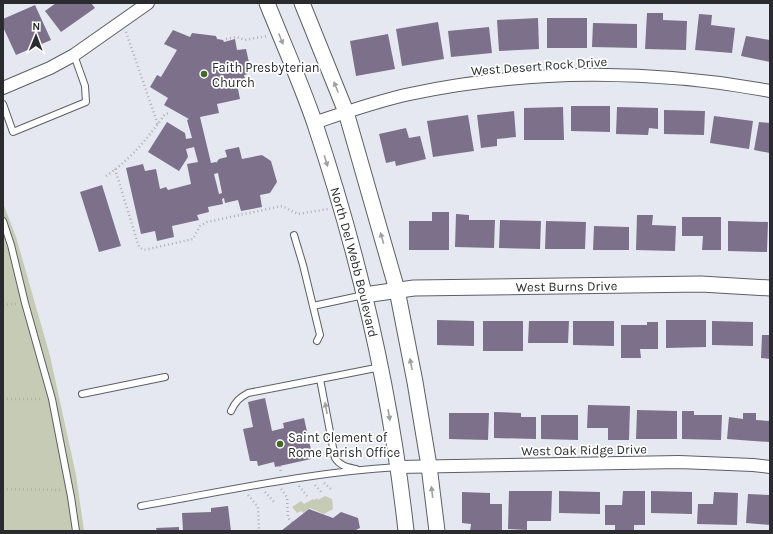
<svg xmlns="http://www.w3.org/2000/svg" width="773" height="534" font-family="Karla,sans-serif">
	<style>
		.green { fill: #c6cbb6 }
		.building { fill: #7d708b; fill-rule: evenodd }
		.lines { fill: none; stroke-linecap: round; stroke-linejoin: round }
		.service-casing { stroke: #5c5f65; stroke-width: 8 }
		.minor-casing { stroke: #5c5f65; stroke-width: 14 }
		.tertiary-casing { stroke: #5c5f65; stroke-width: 17 }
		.path { stroke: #adafb6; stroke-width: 2.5; stroke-dasharray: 1 3; stroke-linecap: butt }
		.service { stroke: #fff; stroke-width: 6 }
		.minor { stroke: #fff; stroke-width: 12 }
		.tertiary { stroke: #fff; stroke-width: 15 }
		.oneway { fill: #9fa0a1 }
		.poi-dot { fill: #436a25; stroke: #fff; stroke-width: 1.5 }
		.labels { text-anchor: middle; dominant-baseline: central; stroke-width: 3.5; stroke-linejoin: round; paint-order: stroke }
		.street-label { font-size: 13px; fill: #2a2b2e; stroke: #fff }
		.poi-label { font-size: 13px; fill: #2a2b2e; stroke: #fff; text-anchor: start }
	</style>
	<rect width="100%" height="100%" fill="#e5e8f0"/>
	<path class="green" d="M3,203L16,237L50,356L76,475L84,531H3Z
		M325,496L332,499L333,509L324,514L310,508L303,513L301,511L297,513L292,507L301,501L304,504L313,499L314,500L317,498L318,500Z"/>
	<path class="building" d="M56,3H91L95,8L61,32L45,11Z
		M35,5L51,40L16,55L3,27V19Z
		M647,13H663V20L687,21L686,50L645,49Z
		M699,14L712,15L711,25L735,28L732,53L695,50Z
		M538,18L539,49L499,51L497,20Z
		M547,18H587V48H547Z
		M438,22L444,59L402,66L396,29Z
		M593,23L637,24V48L592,47Z
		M489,27L492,53L451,57L448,31Z
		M173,30L190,37L192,33L216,36L217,39L223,40L224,42L235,39L237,50L246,49L250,67L246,68L248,74L244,75L246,82L237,84L240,99L217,104L219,113L200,117L211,163L216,162V163L219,159L227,157L225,150L239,147L242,159L262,155L271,161L277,182L270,193L260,195L262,207L241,211L238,200L225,203L224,198L222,199L223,204L208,207L209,212L197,215L199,220L172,226L174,237L157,241L155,231L141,234L126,168L143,164L145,171L156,169L160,189L166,187L168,190L191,184L187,164L198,162L194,147L186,149L188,157L179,171L148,152L167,122L185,133L186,139L192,138L187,120L189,119L164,105L168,98L150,87L157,75L161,77L177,50L164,44ZM218,173L222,193L219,194L214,174Z
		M388,34L395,69L356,76L350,41Z
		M746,36L770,40V62L741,56Z
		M571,106H610V132L571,131Z
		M563,107L564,140H524V108Z
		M617,107L658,108V129L649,128L648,135L616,134Z
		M664,110L705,111L704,135L664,134Z
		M514,111L516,137L497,139V146L481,148L477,115Z
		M468,115L474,151L433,157L427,121Z
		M714,116L753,121L749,149L710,143Z
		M759,122L770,123V153L754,150Z
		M406,128L409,138L420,136L426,159L396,166L395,161L386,163L379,134Z
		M102,185L121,246L99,252L80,192Z
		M432,212H449V250H409V221H432Z
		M456,214L469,215V220H495L494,248L455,247Z
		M637,215H653L652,225L676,226L675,251L636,250Z
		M682,217H721V250H702L703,236H682Z
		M500,220L541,221L540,249L499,248Z
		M546,221L586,222L585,249H545Z
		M728,221L768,222L767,252L728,251Z
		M594,226L629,227V250H593Z
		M437,320L474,321V346L437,345Z
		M666,320H706V347L666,348Z
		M483,321H523V351H483Z
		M529,321H569L568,343H528Z
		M573,321H614V346L573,345Z
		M712,321L753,322V346L712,345Z
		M647,322H658V349H640L641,358H621V325H647Z
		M762,335H770V359L761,358Z
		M265,398L272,431L284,428L283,423L304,418L311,450L310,451L311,459L275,467L274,462L258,466L257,461H250L243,429L253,427L248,402Z
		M588,405L630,406L629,440H608V428H587Z
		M637,410L677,411V439H636Z
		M682,411H694V415H722L721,440L682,439Z
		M494,412L521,413V417H536V439L494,438Z
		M449,413H489L488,440L449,439Z
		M743,413H756V420L770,421L769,442L727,439L729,417L743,419Z
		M541,415H578V440L541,439Z
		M509,491H552L551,521H527V530L508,529Z
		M559,491L600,492V514L559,513Z
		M623,491H645V525H634V531H615V525H605V505H622Z
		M651,491L692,492V514L651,513Z
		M462,492L490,493V504H502V531H470L471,524L462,523Z
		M714,492L738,493L737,525L697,524L698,504H713Z
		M748,494L770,495V525L746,523Z
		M228,506L231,531H183L182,513L211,512V508Z
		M309,509L333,518L341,512L358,518L360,528L354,531H281Z
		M179,527V531H157L156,528Z"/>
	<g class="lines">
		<g class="service-casing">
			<path id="service" d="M3,104L13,132L86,102L85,86L74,55
				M3,221L11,245L25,303L52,399L71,497L76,531
				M294,235L303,265L320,335L317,341
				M313,306L364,295
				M320,379L381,367
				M82,394L165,377
				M231,411C235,402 239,398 248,393L320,379L335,458C340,466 347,467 356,469
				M141,506C226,491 311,472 398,467"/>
		</g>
		<g class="minor-casing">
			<path id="minor" d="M3,88L50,68L74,55L148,3
				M314,123C346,112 377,101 410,94C527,69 652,69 770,91
				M398,467L679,462L753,465L770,467"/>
		</g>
		<g class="tertiary-casing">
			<g id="tertiary">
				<path id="s1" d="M267,3C283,43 301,83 315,124C359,256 391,393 406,531"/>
				<path d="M302,3L346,112L397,290L415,382L429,466L437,531"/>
				<path id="s2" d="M364,295L414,288L701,284L770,288"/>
			</g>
		</g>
		<path class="path" d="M126,32L158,125
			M226,39L237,37L245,40L267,36
			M115,169L139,247L144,250L193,239L200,226L207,222L282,206L298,214L328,209
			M106,176C130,160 148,138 165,114L170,113
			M3,305L16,304
			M3,399H42
			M280,466L281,473
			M324,483L332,490
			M315,485L322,493
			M299,486L307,496
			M3,489L61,490
			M281,489L287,497L288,518L293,523
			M265,492L275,503
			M248,495L258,507L259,531"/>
		<use href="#service" class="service"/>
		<use href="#minor" class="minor"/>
		<use href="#tertiary" class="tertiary"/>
	</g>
	<defs><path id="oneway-solid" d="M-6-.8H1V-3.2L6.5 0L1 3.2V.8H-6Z"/></defs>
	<g class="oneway">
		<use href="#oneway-solid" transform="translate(281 39) rotate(68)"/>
		<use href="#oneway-solid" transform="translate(336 87) rotate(-112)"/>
		<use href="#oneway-solid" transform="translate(326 161) rotate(73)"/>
		<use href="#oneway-solid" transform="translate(382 238) rotate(-106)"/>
		<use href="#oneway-solid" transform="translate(411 364) rotate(-101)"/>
		<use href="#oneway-solid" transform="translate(326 408) rotate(-101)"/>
		<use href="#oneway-solid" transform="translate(389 415) rotate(80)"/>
		<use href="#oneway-solid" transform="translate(432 492) rotate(-97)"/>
	</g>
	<g class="poi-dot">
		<circle cx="204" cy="74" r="4"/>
		<circle cx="280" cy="444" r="4"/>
	</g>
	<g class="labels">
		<g class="street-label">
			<text transform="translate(539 66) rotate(-4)">West Desert Rock Drive</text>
			<text stroke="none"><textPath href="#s1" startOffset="274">North Del Webb Boulevard</textPath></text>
			<text stroke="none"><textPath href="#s2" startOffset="203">West Burns Drive</textPath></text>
			<text transform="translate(584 450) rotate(-1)">West Oak Ridge Drive</text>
		</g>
		<g class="poi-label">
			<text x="212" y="67">Faith Presbyterian<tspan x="212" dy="15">Church</tspan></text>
			<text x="288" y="437">Saint Clement of<tspan x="288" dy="15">Rome Parish Office</tspan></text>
		</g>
	</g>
	<rect width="773" height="534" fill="none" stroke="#2a2b2e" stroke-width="8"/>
	<g transform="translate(36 36) rotate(1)" stroke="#ffffff" stroke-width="3" paint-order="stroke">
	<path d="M0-3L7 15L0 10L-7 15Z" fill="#2a2b2e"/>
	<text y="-6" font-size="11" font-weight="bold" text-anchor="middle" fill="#2a2b2e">N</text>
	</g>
</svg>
